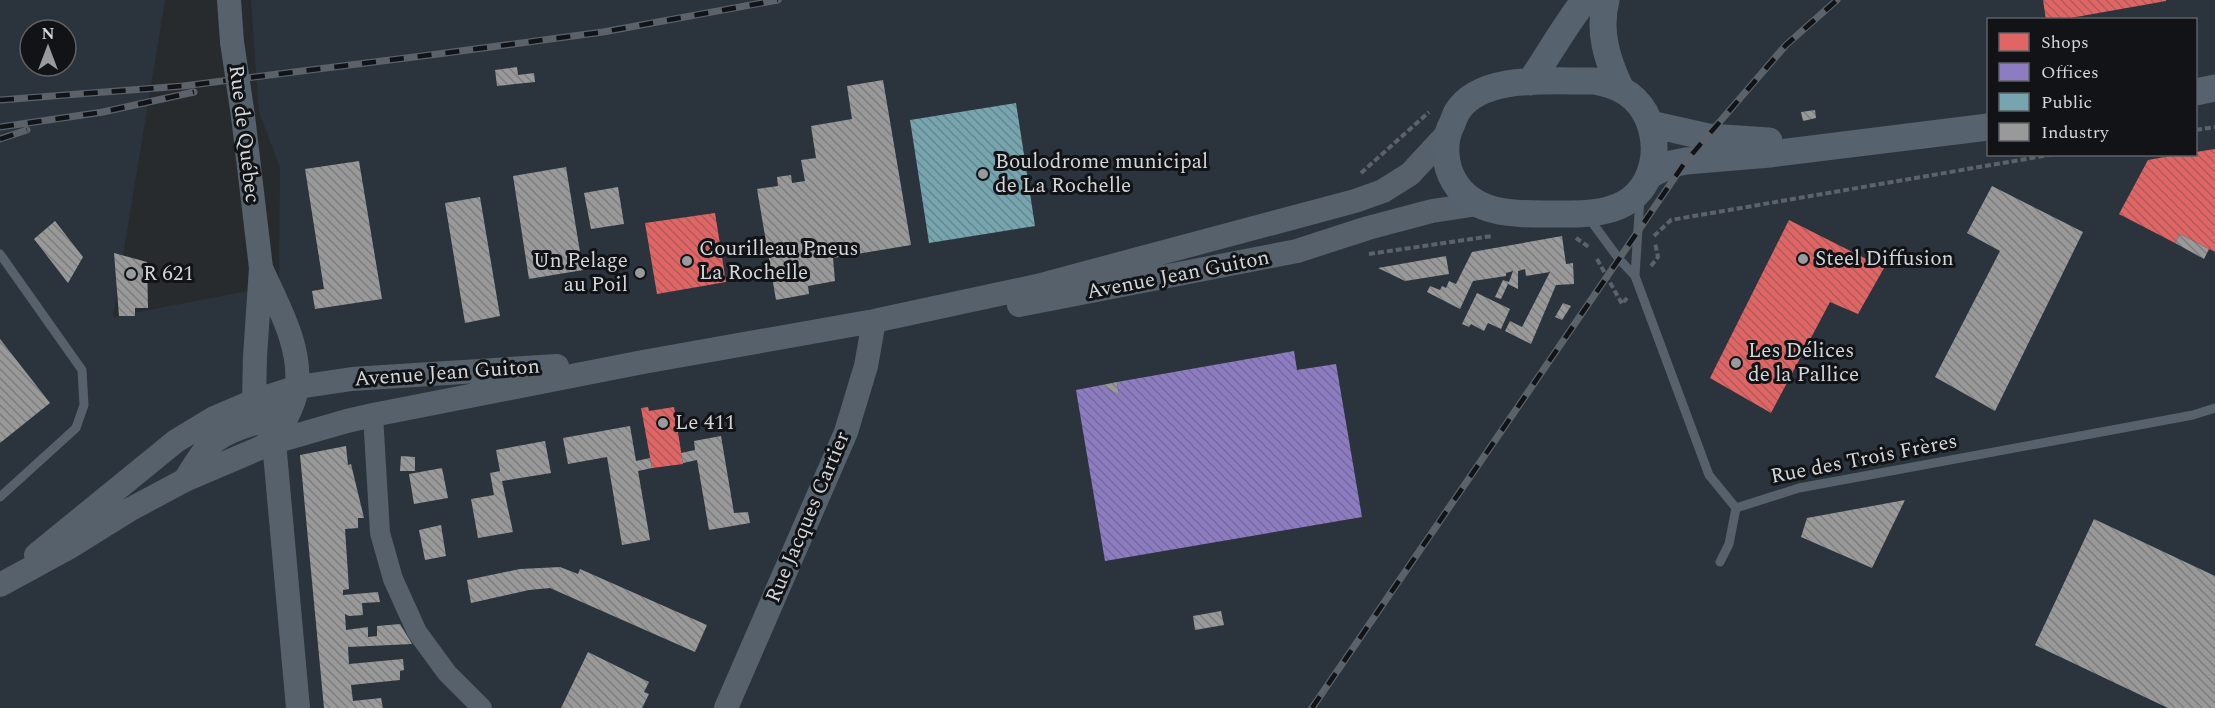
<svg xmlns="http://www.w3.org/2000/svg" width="2215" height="708" font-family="Spectral,serif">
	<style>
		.built { fill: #2b343c; fill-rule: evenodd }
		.shops { fill: url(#shops-back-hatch) }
		.offices { fill: url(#offices-back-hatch) }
		.public { fill: url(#public-back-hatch) }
		.industry { fill: url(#industry-back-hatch) }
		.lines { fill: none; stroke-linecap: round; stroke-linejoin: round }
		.path { stroke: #5b626a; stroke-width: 4; stroke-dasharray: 6 3; stroke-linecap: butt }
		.service { stroke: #56616b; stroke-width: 9 }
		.minor { stroke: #56616b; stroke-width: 20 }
		.tertiary { stroke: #56616b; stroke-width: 24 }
		.secondary { stroke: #57626f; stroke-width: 27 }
		.rail-casing { stroke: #5b626a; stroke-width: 7 }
		.rail { stroke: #111316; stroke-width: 4.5; stroke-dasharray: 14; stroke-linecap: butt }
		.tertiary-bridge { stroke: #56616b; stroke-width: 24 }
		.poi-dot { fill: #979b9e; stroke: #111316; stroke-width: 2 }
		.labels { text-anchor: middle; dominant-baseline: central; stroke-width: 6; stroke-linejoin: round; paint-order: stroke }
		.street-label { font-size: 21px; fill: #d3d7da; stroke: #111316 }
		.poi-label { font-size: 21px; fill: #d3d7da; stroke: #111316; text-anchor: start }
	</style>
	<defs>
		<pattern id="shops-back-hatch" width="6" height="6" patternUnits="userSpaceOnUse" patternTransform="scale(1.5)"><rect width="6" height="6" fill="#e06666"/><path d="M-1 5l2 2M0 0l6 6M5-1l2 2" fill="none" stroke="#b05b5b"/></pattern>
		<pattern id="offices-back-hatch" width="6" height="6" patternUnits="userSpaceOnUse" patternTransform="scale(1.5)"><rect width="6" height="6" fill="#8e7cc3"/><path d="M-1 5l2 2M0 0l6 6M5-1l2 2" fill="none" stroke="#766a9c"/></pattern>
		<pattern id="public-back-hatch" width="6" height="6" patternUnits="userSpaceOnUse" patternTransform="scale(1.5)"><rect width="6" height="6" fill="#76a5af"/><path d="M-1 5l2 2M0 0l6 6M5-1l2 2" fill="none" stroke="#66878e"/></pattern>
		<pattern id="industry-back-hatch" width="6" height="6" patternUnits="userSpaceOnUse" patternTransform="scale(1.5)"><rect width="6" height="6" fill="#999"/><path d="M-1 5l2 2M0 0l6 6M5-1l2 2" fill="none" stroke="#7e7e7f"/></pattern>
	</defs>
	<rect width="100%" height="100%" fill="#282b2e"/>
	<path class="built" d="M0,0H165L113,317L279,285L280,168L259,112L251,0H2215V708H0ZM1988,20H2196V154H1988ZM30,30H66V66H30Z"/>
	<path class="shops" d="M2043,0H2166V1L2059,20H2046Z
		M2215,149V252L2180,234L2175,243L2119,214L2148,160L2181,154H2196V152Z
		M715,213L726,282L657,294L645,223Z
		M1789,220L1884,268L1858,314L1830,302L1771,413L1710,378Z
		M648,407L649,411L674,407L683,464L652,468L641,408Z"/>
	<path class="offices" d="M1294,351L1297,370L1336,364L1362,517L1105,561L1076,390L1102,385L1119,395L1117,382Z"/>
	<path class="public" d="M1016,103L1035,226L929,243L910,120Z"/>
	<path class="industry" d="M517,67L518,75L534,73L535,82L497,86L495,70Z
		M883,80L911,245L833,258L835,281L808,286L809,294L776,300L757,189L778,186L777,177L791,175L792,183L805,181L801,160L816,158L811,126L852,119L847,86Z
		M1815,110L1816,118L1803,121L1801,112Z
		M359,161L382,299L315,309L312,291L324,289L305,169Z
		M566,167L583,270L529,279L513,176Z
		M1992,186L2083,232L1995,411L1935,377L2000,251L1967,233Z
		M618,187L624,224L591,229L584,193Z
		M480,197L500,316L465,323L445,203Z
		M55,221L83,257L68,283L34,239Z
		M2180,234L2209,249L2204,259L2175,243Z
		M1562,236L1566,264L1573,263L1574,284L1556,285L1531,344L1505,331L1510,321L1522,327L1550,272L1526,276L1525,269L1518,271V289L1508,284L1501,299L1495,297L1503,280L1509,282L1513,271L1506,273V276L1473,281L1460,309L1427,292L1430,286L1440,290L1442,286L1446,288L1449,281L1456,284L1472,252Z
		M114,253L147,262L148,308H135V316H119Z
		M1446,256L1449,274L1405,281L1378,268Z
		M1477,293L1510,309L1501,329L1488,323L1484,331L1471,324L1469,327L1462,324Z
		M1563,303L1571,306L1562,320L1555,317Z
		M0,339L50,403L0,443Z
		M1117,382L1119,395L1102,385Z
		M630,426L636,461L650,458L652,468L638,471L650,540L622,545L607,457L568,464L563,438Z
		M721,436L734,513L748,512L750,523L709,530L697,460L683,463L681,453L695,450L694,441Z
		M545,441L551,473L502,481L513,532L478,538L471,499L494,495L490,473L500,471L496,450Z
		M346,446L348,465L351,464L364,518H358V528L345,529L349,589L343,590V595L378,592L380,602L362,603L363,615L349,616L345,614L346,630L368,627V637L377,636V626L400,624L412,644L348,647L349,664L403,659L404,670L400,671V680L351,685L353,701L381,698L383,708H324L300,455Z
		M401,456L415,457V471H400Z
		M442,468L448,498L414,504L409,474Z
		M1905,500L1872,568L1801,537L1807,518Z
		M2094,519L2215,576V708H2168L2035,645Z
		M441,525L446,556L425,560L419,530Z
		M560,567L578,574L580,569L707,625L695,652L550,588L529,590L471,603L467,580L520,569Z
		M1221,611L1224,625L1195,630L1193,616Z
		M588,652L649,682L644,692L649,694L642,708H561Z"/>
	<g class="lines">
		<path class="path" d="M2196,130L2215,127
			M1361,173L1429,112
			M1654,236L1671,220L2055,154
			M1576,238L1590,248
			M1369,254L1492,236
			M1597,259L1622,304L1627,298
			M1651,266L1658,257L1655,243"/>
		<path class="service" d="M1588,217L1619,259L1635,276L1709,475L1736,508L1799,488L2193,415L2215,408
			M0,254L82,370L84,405L76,428L0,497
			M1635,276L1640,198
			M1720,562L1729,544L1736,508"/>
		<path class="minor" d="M373,415L380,533L393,579L417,632L447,673L482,708"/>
		<path class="tertiary" d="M229,0L232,42
			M243,116L261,268L255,357L254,401L274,442L298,708
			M262,270C278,306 301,345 297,386C296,403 281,427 274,442
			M1019,305L1297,251L1368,228L1432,211L1478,204
			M185,480C191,470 197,460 204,451C222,430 253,424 278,416
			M36,555L176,441L214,418L254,401L298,387L352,379L557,366
			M0,585L68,548L129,510L185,480L274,442L347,421L373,415L643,362L874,321L1037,286L1355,201L1383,191L1410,174L1448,133
			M726,708L846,432L866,366L874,321"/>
		<path class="secondary" d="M1606,0C1598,31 1607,60 1620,87
			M1594,81C1619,85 1639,96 1649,121C1662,156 1650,198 1611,209C1592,215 1571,214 1552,214C1517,214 1474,216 1454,181C1445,166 1443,144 1450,128C1453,123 1454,117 1457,112C1481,73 1554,82 1594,81Z
			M1530,82C1549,55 1564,26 1585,0
			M2196,92L2215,88
			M1650,124L1708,137L1769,141
			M1650,175L1671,164L1686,161L1770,154L1988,127"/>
		<g class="rail-casing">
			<path id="rail" d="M0,100L183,86L438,54L603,32L778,0
				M0,127L103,112L194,92
				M0,139L27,130
				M1312,708L1686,161L1786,45L1837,0"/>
		</g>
		<use href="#rail" class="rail"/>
		<path class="tertiary-bridge" d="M232,42L243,116"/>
	</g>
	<g class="poi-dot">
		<circle cx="983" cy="174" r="6"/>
		<circle cx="1803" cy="259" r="6"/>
		<circle cx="687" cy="261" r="6"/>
		<circle cx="640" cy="273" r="6"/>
		<circle cx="131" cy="274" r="6"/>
		<circle cx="1736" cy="363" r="6"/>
		<circle cx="663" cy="423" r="6"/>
	</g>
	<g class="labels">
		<g class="street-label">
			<text transform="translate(244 134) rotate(83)">Rue de Québec</text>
			<text transform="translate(1178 275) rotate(-11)">Avenue Jean Guiton</text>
			<text transform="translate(447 373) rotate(-4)">Avenue Jean Guiton</text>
			<text transform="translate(1864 459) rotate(-11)">Rue des Trois Frères</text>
			<text transform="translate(808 517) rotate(-67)">Rue Jacques Cartier</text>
		</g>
		<g class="poi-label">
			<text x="995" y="162">Boulodrome municipal<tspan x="995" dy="24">de La Rochelle</tspan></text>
			<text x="699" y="249">Courilleau Pneus<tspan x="699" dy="24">La Rochelle</tspan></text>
			<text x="1815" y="259">Steel Diffusion</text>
			<text x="628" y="261" text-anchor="end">Un Pelage<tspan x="628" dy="24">au Poil</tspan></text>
			<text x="143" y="274">R 621</text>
			<text x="1748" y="351">Les Délices<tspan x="1748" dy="24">de la Pallice</tspan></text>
			<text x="675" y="423">Le 411</text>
		</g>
	</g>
	<rect x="1987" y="18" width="210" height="138" fill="#111316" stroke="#5f6164" stroke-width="1.5"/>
	<rect x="1999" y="33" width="30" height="18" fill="#e06666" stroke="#5f6164" stroke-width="1.5"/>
	<text x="2041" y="48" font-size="18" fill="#d3d7da">Shops</text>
	<rect x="1999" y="63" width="30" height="18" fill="#8e7cc3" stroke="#5f6164" stroke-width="1.5"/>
	<text x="2041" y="78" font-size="18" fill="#d3d7da">Offices</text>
	<rect x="1999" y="93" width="30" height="18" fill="#76a5af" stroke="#5f6164" stroke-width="1.5"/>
	<text x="2041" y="108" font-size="18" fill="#d3d7da">Public</text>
	<rect x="1999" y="123" width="30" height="18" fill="#999999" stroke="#5f6164" stroke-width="1.5"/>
	<text x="2041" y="138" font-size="18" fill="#d3d7da">Industry</text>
	<g transform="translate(48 48)"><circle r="28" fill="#111316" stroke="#5f6164" stroke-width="1.5"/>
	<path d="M0-4.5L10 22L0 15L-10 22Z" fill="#979b9e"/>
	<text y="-9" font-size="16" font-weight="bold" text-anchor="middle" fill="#d3d7da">N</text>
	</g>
</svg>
